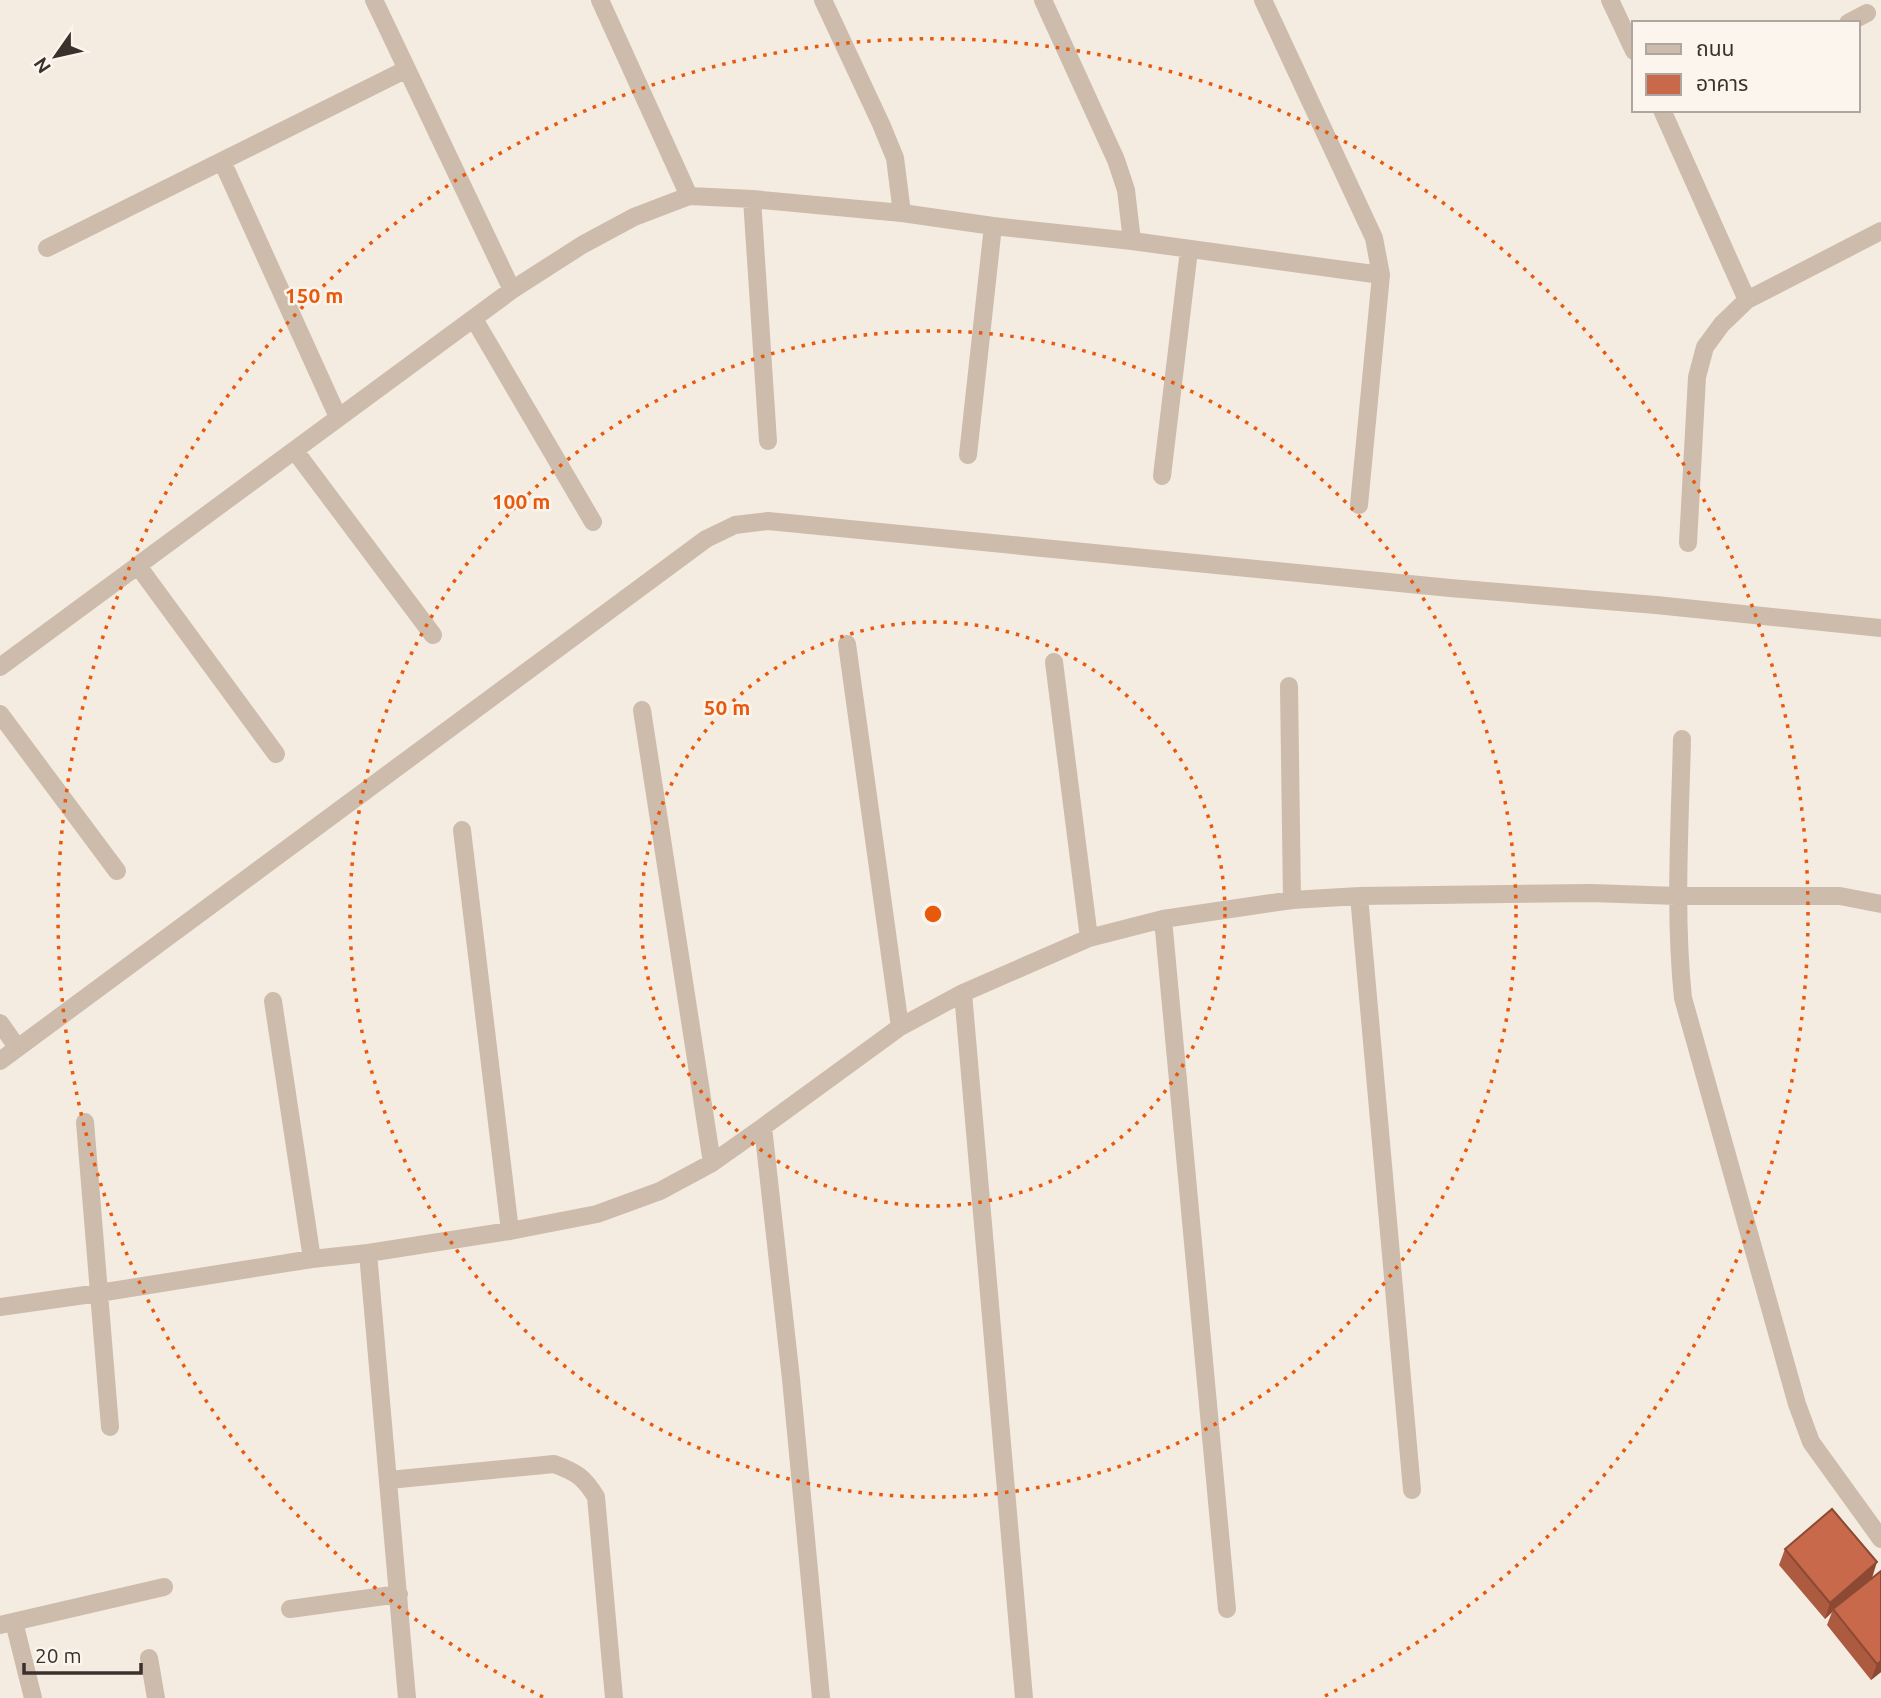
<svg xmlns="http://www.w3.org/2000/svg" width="1881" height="1698" font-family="Ubuntu,'Noto Sans Thai',sans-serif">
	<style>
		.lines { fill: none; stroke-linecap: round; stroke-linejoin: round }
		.lane { stroke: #cdbbac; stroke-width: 18 }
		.street { stroke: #cdbbac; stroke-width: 18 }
		.wall { fill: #ac5a40 }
		.shaded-wall { fill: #8c4a34 }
		.building { fill: #c8694b; stroke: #8c4a34; stroke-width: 2 }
		.ring { fill: none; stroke: #e8590c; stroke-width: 3.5; stroke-dasharray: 3.5 7 }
		.centre { fill: #e8590c; stroke: #fbf5ee; stroke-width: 3.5 }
		.ring-label { font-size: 21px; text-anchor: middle; font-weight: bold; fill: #e8590c; stroke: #fbf5ee; stroke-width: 5; stroke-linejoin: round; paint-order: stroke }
	</style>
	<rect width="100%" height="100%" fill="#f4ebe1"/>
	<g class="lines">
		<path class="lane" d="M14,1622L33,1698
			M0,1625L164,1587
			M149,1658L156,1698"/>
		<path class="street" d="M374,0L512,290
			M600,0L689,196
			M823,0L881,124L895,158L902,213
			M1043,0L1116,160L1126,190L1132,241
			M1263,0L1374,238L1381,275L1359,505
			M1610,0L1634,51
			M1848,23L1867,13
			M1662,110L1747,300
			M222,161L338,417
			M752,199L768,441
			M47,248L407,69
			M474,319L593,522
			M295,451L433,635
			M968,455L993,226
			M1162,476L1189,250
			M1688,543L1697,377L1705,347L1722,324L1747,300L1881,231
			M138,566L276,754
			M847,644L900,1027
			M1054,662L1089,938
			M0,667L512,290L582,245L634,217L689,196L752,199L902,213L993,226L1132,241L1381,275
			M1289,686L1292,900
			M642,710L712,1163
			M0,714L117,871
			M1682,739C1680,825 1674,912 1683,998L1797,1404L1811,1442L1881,1539
			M462,830L510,1231
			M1359,896L1412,1490
			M1163,919L1227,1609
			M963,993L1024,1698
			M273,1001L312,1259
			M0,1023L17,1047
			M0,1061L706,539L735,525L768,521L1450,588L1656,605L1881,628
			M85,1122L110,1427
			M763,1127L791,1379L821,1698
			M368,1253L407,1698
			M0,1307L99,1293L312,1259L368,1253L510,1231L597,1214L660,1191L712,1163L763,1127L900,1027L963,993L1089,938L1163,919L1292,900L1359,896L1591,893L1677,896H1840L1881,904
			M389,1480L554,1464C576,1472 584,1477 596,1497L614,1698
			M290,1609L399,1594"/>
	</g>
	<path class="wall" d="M1785,1549L1872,1578L1862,1587L1881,1571V1672L1871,1680L1827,1625L1832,1612L1825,1619L1779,1565Z"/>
	<path class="shaded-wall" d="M1877,1562L1872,1578L1834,1611L1833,1609L1832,1612L1825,1619L1830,1603Z
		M1881,1661V1672L1871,1680L1877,1664Z"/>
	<path class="building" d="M1832,1509L1877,1562L1830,1603L1785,1549Z
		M1881,1571V1661L1877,1664L1833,1609Z"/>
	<g class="ring">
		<circle cx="933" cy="914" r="292"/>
		<circle cx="933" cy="914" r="583"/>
		<path d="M543 1697A875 875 0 1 1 1323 1697"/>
	</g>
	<circle cx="933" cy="914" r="10" class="centre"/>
	<g class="ring-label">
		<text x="314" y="303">150 m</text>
		<text x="521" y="509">100 m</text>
		<text x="727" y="715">50 m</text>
	</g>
	<rect x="1632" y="21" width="228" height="91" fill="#fbf5ee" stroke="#aea6a0" stroke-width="2"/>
	<rect x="1646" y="44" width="35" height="10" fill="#cdbbac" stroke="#aea6a0" stroke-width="2"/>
	<text x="1696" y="56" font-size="21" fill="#3b302b">ถนน</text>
	<rect x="1646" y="74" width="35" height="21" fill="#c8694b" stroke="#aea6a0" stroke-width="2"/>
	<text x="1696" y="91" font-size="21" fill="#3b302b">อาคาร</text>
	<g transform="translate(56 56) rotate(236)" stroke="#fbf5ee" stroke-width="5" paint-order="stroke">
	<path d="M0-5L12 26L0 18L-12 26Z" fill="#3b302b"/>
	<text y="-10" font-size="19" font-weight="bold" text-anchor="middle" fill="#3b302b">N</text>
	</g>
	<path d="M24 1663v10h117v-10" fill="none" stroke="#3b302b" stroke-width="3.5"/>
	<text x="35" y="1663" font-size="21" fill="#3b302b" stroke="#fbf5ee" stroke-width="5" paint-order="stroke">20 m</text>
</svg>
